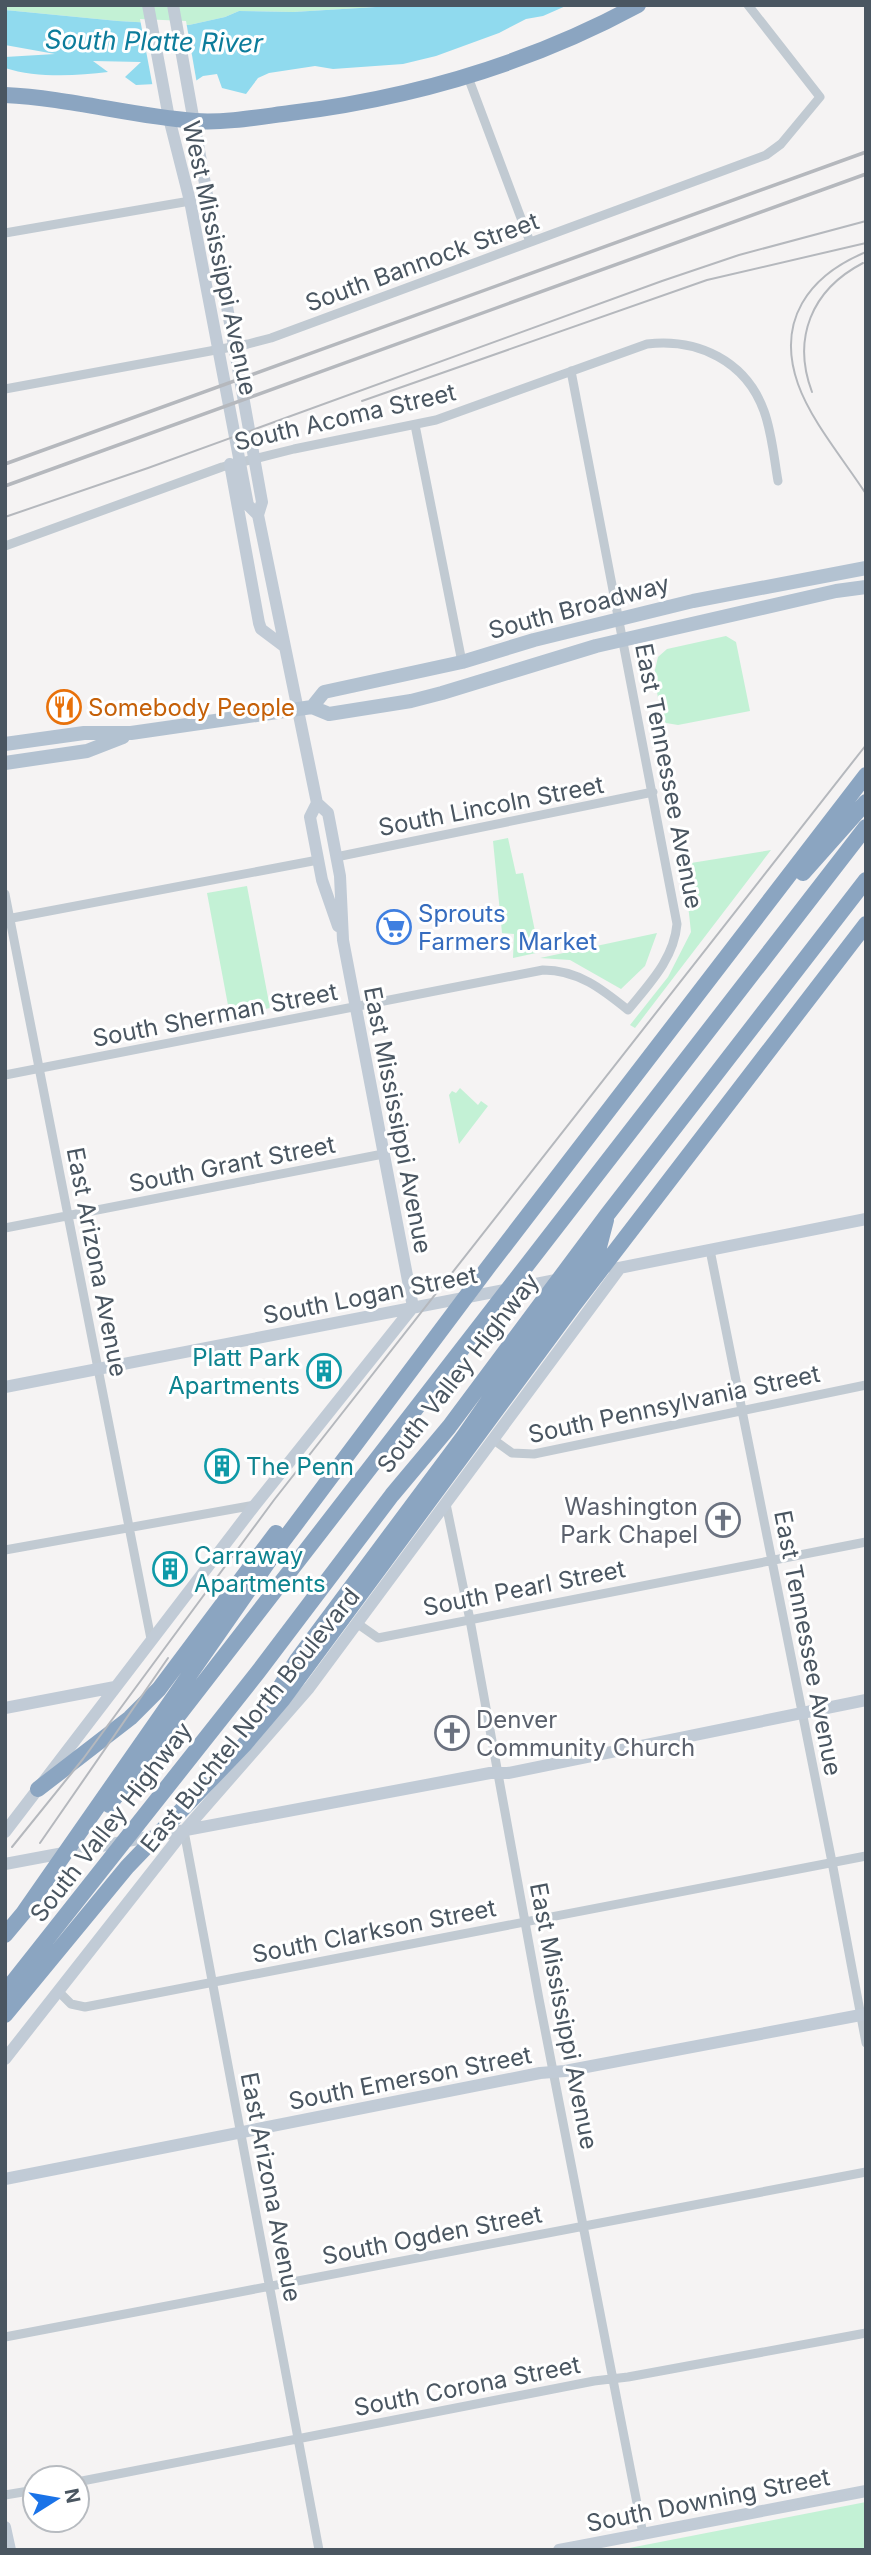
<svg xmlns="http://www.w3.org/2000/svg" width="871" height="2555" font-family="Inter,sans-serif">
	<style>
		.green { fill: #c3f1d5 }
		.water { fill: #90daee }
		.pier { fill: #f5f3f3 }
		.lines { fill: none; stroke-linecap: round; stroke-linejoin: round }
		.street { stroke: #c1cad2; stroke-width: 9 }
		.secondary { stroke: #c1cbd6; stroke-width: 12 }
		.primary { stroke: #b3c2d1; stroke-width: 14 }
		.highway { stroke: #8ba5c1; stroke-width: 16 }
		.tram { stroke: #b5b8bd; stroke-width: 2 }
		.rail { stroke: #b5b8bd; stroke-width: 3.5 }
		.labels { text-anchor: middle; dominant-baseline: central; stroke-width: 6; stroke-linejoin: round; paint-order: stroke }
		.street-label { font-size: 24px; fill: #4a5661; stroke: #fff }
		.food-label { font-size: 24px; fill: #c56008; stroke: #fff; text-anchor: start }
		.shop-label { font-size: 24px; fill: #366cbe; stroke: #fff; text-anchor: start }
		.culture-label { font-size: 24px; fill: #0d838f; stroke: #fff; text-anchor: start }
		.worship-label { font-size: 24px; fill: #5b616d; stroke: #fff; text-anchor: end }
		.water-label { font-size: 26px; font-style: italic; fill: #0c7c9b; stroke: #fff }
	</style>
	<rect width="100%" height="100%" fill="#f5f3f3"/>
	<path class="green" d="M5,5H409L293,12L239,11L225,17L189,25L118,21L5,10Z
		M726,636L736,642L750,711L678,725L666,723L661,716L654,674L658,657L667,649Z
		M508,838L516,874L523,873L536,936L532,937L536,953L513,958L514,934L502,933L493,841Z
		M771,850L635,1028L630,1025L668,977L691,932L684,868L691,863Z
		M247,886L270,1008L230,1016L207,893Z
		M657,933L645,966L621,989L570,960L540,958Z
		M460,1088L478,1105L481,1101L488,1106L459,1144L449,1095L452,1091L456,1093Z
		M866,2502V2550H619Z"/>
	<path class="water" d="M409,5H568L543,16L526,19L499,33L436,56L403,64L333,69L315,66L269,73L258,78L246,94L222,88L217,74L203,76L194,82L136,85L125,77L141,62L93,61L108,72C76,76 36,78 5,68V57L55,54L5,45V10L118,21L189,25L225,17L239,11L293,12Z"/>
	<path class="pier" d="M140,19L186,21L197,84L153,88Z"/>
	<g class="lines">
		<path class="street" d="M468,77L530,242
			M5,233L190,201
			M5,389L248,344L271,338L766,155L781,144L820,97L748,5
			M415,425L462,662
			M5,546L222,467L294,449L436,420L647,344C698,338 746,361 764,411C772,433 774,458 778,481
			M336,857L653,792
			M5,894L151,1639
			M7,919L318,860
			M5,1075L543,970C578,970 602,989 628,1010C649,984 674,959 677,924L571,371
			M5,1228L383,1154
			M710,1250L832,1862L866,2043
			M494,1440L512,1453L534,1454L866,1385
			M446,1504L470,1620L539,1999L643,2534
			M5,1550L255,1505
			M358,1624L378,1638L866,1542
			M184,1831L319,2550
			M59,1992L71,2004L85,2007L866,1856
			M5,2337L866,2172
			M77,2482L594,2381L628,2377L866,2333
			M5,2495L35,2490"/>
		<path class="secondary" d="M148,5L169,118L190,201L248,505L258,515
			M173,5L262,502L258,515L317,803L328,813L340,876L343,940L413,1307
			M230,464L259,623L261,629L285,647
			M317,803L310,817L322,880L338,926
			M614,1269L866,1219
			M5,1387L561,1279
			M5,1708L115,1687
			M5,1832L255,1505L413,1307
			M5,1864L490,1773H508L866,1700
			M5,2059L184,1831L309,1688L620,1268
			M5,2179L540,2073L565,2071L866,2014
			M5,2527L10,2550
			M559,2550L866,2491"/>
		<path class="primary" d="M312,707L324,692L462,662L534,640L693,601L866,568
			M5,744L84,733H131L312,707L329,714L411,701L442,693L596,646L836,591L866,587
			M5,763L87,751L123,737"/>
		<path class="highway" d="M5,95C69,98 131,116 195,121C226,123 259,117 290,113C412,98 529,64 638,5
			M803,873L866,802
			M276,1694L297,1660L464,1436L539,1328L599,1247L606,1220
			M38,1789L130,1718L159,1689L276,1533
			M109,1805L866,827
			M24,1912L280,1545L489,1266L866,775
			M5,1935L30,1905
			M5,1992L258,1672L392,1495L449,1427L607,1215L866,880
			M5,2015L127,1867L244,1745L283,1699L573,1306L866,924"/>
		<path class="tram" d="M866,252C808,276 776,321 798,384C811,421 844,460 866,494
			M812,392C792,339 811,290 863,263
			M362,401L707,280L866,243
			M5,517L148,468L662,281L739,255L866,221
			M40,1843L168,1658
			M12,1847L83,1759L274,1500L866,745"/>
		<path class="rail" d="M5,464L866,152
			M5,486L866,174"/>
	</g>
	<defs>
		<g id="restaurant-ring" transform="scale(1.75)"><circle r="9.5" fill="#fff" stroke="#e8710a" stroke-width="1.5"/><path d="M-5-6h1v4h1v-4h1v4h1v-4h1v5L-1.5 .5V6h-2V.5L-5-1ZM5-6V6H3V1.5H1.5Q1.5-4 5-6Z" fill="#e8710a"/></g>
		<g id="supermarket-ring" transform="scale(1.75)"><circle r="9.5" fill="#fff" stroke="#3f7fe0" stroke-width="1.5"/><path d="M-6-5.5h2.5l.6 2H6L4.5 2H-2.5L-4.4-4H-6ZM-1.5 3.2a1.3 1.3 0 1 0 .1 0ZM3 3.2a1.3 1.3 0 1 0 .1 0Z" fill="#3f7fe0"/></g>
		<g id="building-ring" transform="scale(1.75)"><circle r="9.5" fill="#fff" stroke="#0f9aa8" stroke-width="1.5"/><path d="M-4-6H4V6H1V3H-1V6H-4ZM-2.5-4.3h1.7v1.8h-1.7ZM.8-4.3h1.7v1.8H.8ZM-2.5-1h1.7V.8h-1.7ZM.8-1h1.7V.8H.8Z" fill="#0f9aa8"/></g>
		<g id="church-ring" transform="scale(1.75)"><circle r="9.5" fill="#fff" stroke="#6b7280" stroke-width="1.5"/><path d="M-1.2-6h2.4v3.5h3.3v2.4h-3.3V6h-2.4V-.1h-3.3v-2.4h3.3Z" fill="#6b7280"/></g>
	</defs>
	<g fill-rule="evenodd">
		<use href="#restaurant-ring" x="64" y="707"/>
		<use href="#supermarket-ring" x="394" y="927"/>
		<use href="#building-ring" x="324" y="1371"/>
		<use href="#building-ring" x="222" y="1466"/>
		<use href="#church-ring" x="723" y="1520"/>
		<use href="#building-ring" x="170" y="1569"/>
		<use href="#church-ring" x="452" y="1733"/>
	</g>
	<g class="labels">
		<g class="street-label">
			<text transform="translate(220 258) rotate(78)">West Mississippi Avenue</text>
			<text transform="translate(422 262) rotate(-20)">South Bannock Street</text>
			<text transform="translate(345 417) rotate(-13)">South Acoma Street</text>
			<text transform="translate(579 607) rotate(-15)">South Broadway</text>
			<text transform="translate(669 776) rotate(79)">East Tennessee Avenue</text>
			<text transform="translate(491 806) rotate(-11)">South Lincoln Street</text>
			<text transform="translate(215 1015) rotate(-11)">South Sherman Street</text>
			<text transform="translate(398 1120) rotate(79)">East Mississippi Avenue</text>
			<text transform="translate(232 1164) rotate(-11)">South Grant Street</text>
			<text transform="translate(97 1262) rotate(79)">East Arizona Avenue</text>
			<text transform="translate(370 1295) rotate(-11)">South Logan Street</text>
			<text transform="translate(458 1373) rotate(-52)">South Valley Highway</text>
			<text transform="translate(674 1404) rotate(-12)">South Pennsylvania Street</text>
			<text transform="translate(524 1588) rotate(-11)">South Pearl Street</text>
			<text transform="translate(808 1643) rotate(79)">East Tennessee Avenue</text>
			<text transform="translate(250 1720) rotate(-51)">East Buchtel North Boulevard</text>
			<text transform="translate(111 1822) rotate(-52)">South Valley Highway</text>
			<text transform="translate(374 1931) rotate(-11)">South Clarkson Street</text>
			<text transform="translate(564 2016) rotate(79)">East Mississippi Avenue</text>
			<text transform="translate(410 2078) rotate(-11)">South Emerson Street</text>
			<text transform="translate(271 2187) rotate(79)">East Arizona Avenue</text>
			<text transform="translate(432 2235) rotate(-11)">South Ogden Street</text>
			<text transform="translate(467 2386) rotate(-11)">South Corona Street</text>
			<text transform="translate(708 2500) rotate(-11)">South Downing Street</text>
		</g>
		<g class="food-label">
			<text x="88" y="707">Somebody People</text>
		</g>
		<g class="shop-label">
			<text x="418" y="913">Sprouts<tspan x="418" dy="28">Farmers Market</tspan></text>
		</g>
		<g class="culture-label">
			<text x="300" y="1357" text-anchor="end">Platt Park<tspan x="300" dy="28">Apartments</tspan></text>
			<text x="246" y="1466">The Penn</text>
			<text x="194" y="1555">Carraway<tspan x="194" dy="28">Apartments</tspan></text>
		</g>
		<g class="worship-label">
			<text x="698" y="1506">Washington<tspan x="698" dy="28">Park Chapel</tspan></text>
			<text x="476" y="1719" text-anchor="start">Denver<tspan x="476" dy="28">Community Church</tspan></text>
		</g>
		<g class="water-label">
			<text transform="translate(154 41) rotate(1)">South Platte River</text>
		</g>
	</g>
	<rect width="871" height="2555" fill="none" stroke="#4a5661" stroke-width="14"/>
	<g transform="translate(56 2499) rotate(79)"><circle r="33" fill="#ffffff" stroke="#b7bbc0" stroke-width="2"/>
	<path d="M0-5L12 26L0 18L-12 26Z" fill="#1a73e8"/>
	<text y="-10" font-size="19" font-weight="bold" text-anchor="middle" fill="#4a5661">N</text>
	</g>
</svg>
